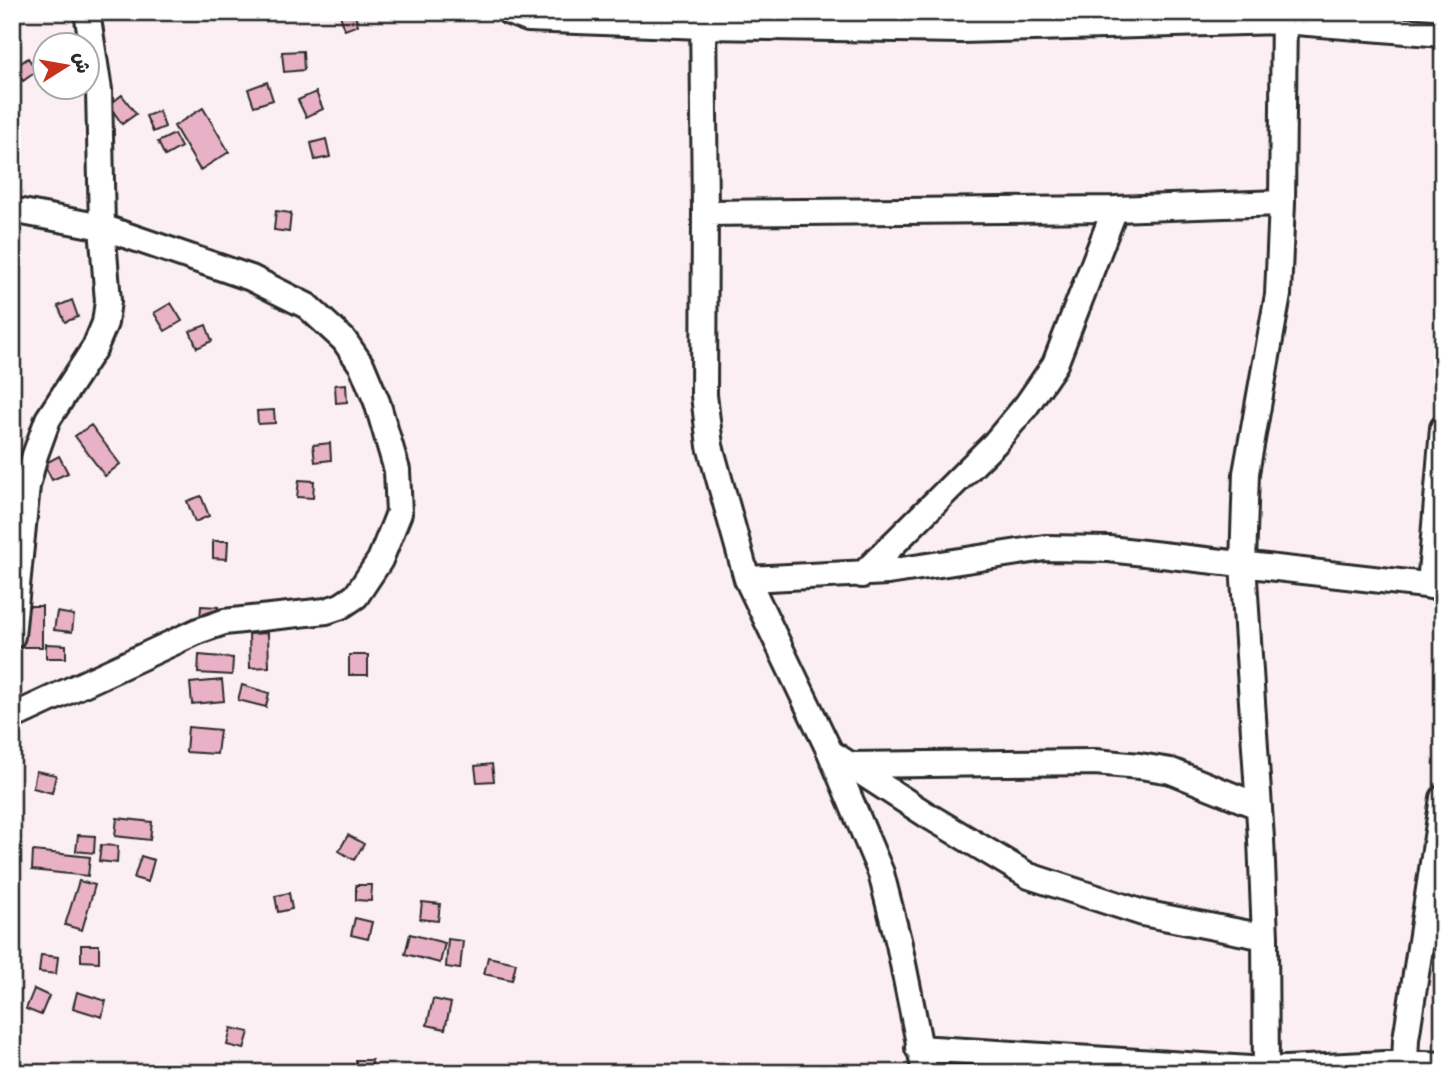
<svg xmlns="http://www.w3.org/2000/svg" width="1455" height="1085" font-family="Itim,'Playpen Sans Arabic',sans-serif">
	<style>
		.building { fill: #e9b1c5; stroke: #2b2b2b; stroke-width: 2 }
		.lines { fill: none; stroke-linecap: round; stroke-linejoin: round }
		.street-casing { stroke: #2b2b2b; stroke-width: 30 }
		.street { stroke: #fff; stroke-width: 24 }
	</style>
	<rect width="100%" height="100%" fill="#fbeff3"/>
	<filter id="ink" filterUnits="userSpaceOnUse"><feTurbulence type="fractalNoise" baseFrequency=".0143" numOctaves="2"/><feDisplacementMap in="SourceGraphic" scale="14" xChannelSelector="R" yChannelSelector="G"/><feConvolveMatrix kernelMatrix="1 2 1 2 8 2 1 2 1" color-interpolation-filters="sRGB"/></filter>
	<g filter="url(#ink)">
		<path class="building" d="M347,12H354L358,25L345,30L340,15Z
			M303,51L304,70L284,72L282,52Z
			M28,58L37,71L23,81L14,68Z
			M267,82L273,100L254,106L248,89Z
			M316,92L323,109L306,117L298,100Z
			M122,95L136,114L122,124L109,105Z
			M203,108L229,152L200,170L174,126Z
			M159,111L165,127L153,132L146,116Z
			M174,134L181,147L165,156L158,142Z
			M326,139L330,157L315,160L311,143Z
			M276,211L291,213L289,232L274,230Z
			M72,300L78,317L65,322L58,306Z
			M171,303L182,321L165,331L154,313Z
			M206,325L212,341L197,348L190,331Z
			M346,384L347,402L336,403L335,385Z
			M274,410L275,423L258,424L257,411Z
			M91,425L120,464L105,476L75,436Z
			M330,443L331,460L315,462L313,445Z
			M59,456L68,473L52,480L44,464Z
			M299,480L314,481L313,498L297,497Z
			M201,496L209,516L195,522L187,501Z
			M213,541H228L227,559L213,558Z
			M12,606H42V647H12Z
			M201,606L218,607L216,635L199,634Z
			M57,612L74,615L72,632L54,630Z
			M268,633L269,667L250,668L249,634Z
			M46,644L66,645V658H46Z
			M199,655L233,658L232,675L198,673Z
			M349,655H368V675H349Z
			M222,680L224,701L192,704L190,683Z
			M242,685L269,693L266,707L238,700Z
			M188,727L220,730L217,754L186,752Z
			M492,764L494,781L477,782L475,766Z
			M36,771L56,775L52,793L33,788Z
			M117,818L152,822L150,840L115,836Z
			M78,835L95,836L94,853L76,851Z
			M348,835L364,844L354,860L339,851Z
			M101,845L118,846L117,863L99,861Z
			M33,851L90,857L88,876L32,870Z
			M141,856L154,860L148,882L134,878Z
			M79,881L95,885L82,930L65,925Z
			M356,885H372L371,901L356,900Z
			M289,893L292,909L278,912L275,896Z
			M422,902L440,904L438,921L420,919Z
			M355,918L372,922L368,939L351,935Z
			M410,934L445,943L440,963L405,954Z
			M448,939L463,941L460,969L446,967Z
			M81,945H99V962L81,961Z
			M41,955L58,957L56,974L39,972Z
			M488,957L516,963L512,980L484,974Z
			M34,989L49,996L41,1015L26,1009Z
			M77,992L106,1001L102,1017L73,1008Z
			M433,999L451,1003L445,1029L427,1025Z
			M231,1028L249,1032L244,1049L227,1045Z
			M356,1060H372V1073H356Z
			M37,1065L54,1066V1073H37Z"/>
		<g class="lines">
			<g class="street-casing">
				<path id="street" d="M509,12L528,19L702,26L961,30L1284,21L1443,34
					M703,12L705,213L704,395L710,446L747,579L830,752L881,873L899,944L925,1073
					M12,210L102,227L251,278L307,306L344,340L362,366L377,402L397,470L399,513L380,560L356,596L341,606L326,611L224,622L198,631L12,717
					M705,213L1115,209L1282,203
					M862,575L995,443L1026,406L1055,364L1115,209
					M747,579L888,572L1045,548L1109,549L1443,587
					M1430,586L1443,428
					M12,636L27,486L35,455L48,419L95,347L105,323L108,301L102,227L99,90L87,12
					M830,752L927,815L1029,876L1143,913L1265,937
					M850,765L1095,762L1140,766L1171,771L1258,806
					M918,1048L1266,1070L1405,1063L1443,1065
					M1266,1073L1265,937L1261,839L1243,564L1246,473L1278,295L1282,203L1284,12
					M1408,1073L1405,1063L1406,1039L1443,798"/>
			</g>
			<use href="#street" class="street"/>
		</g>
	</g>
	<rect width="1455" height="1085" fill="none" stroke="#fff" stroke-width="42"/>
	<rect x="21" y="21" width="1413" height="1043" fill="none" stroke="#2b2b2b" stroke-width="2.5" filter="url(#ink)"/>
	<g transform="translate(66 66) rotate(79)"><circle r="33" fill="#ffffff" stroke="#aaaaaa" stroke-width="2"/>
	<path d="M0-5L12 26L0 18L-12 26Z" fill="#c8321e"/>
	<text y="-10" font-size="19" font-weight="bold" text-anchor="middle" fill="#2b2b2b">ش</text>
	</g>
</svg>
